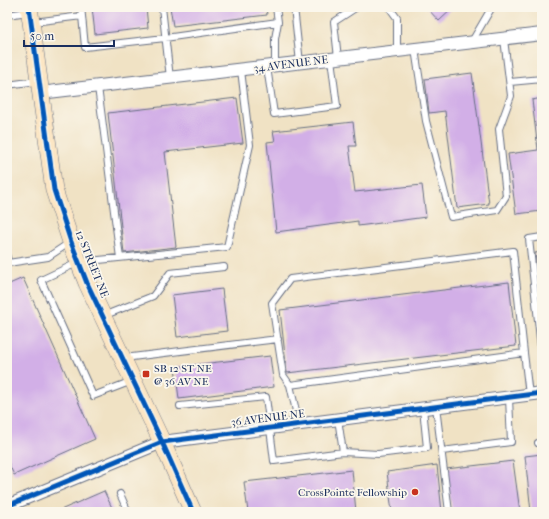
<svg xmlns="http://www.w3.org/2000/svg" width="549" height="519" font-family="'IM FELL French Canon',serif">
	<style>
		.building { fill: #d2afe7 }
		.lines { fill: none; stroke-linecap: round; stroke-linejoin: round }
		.lane-casing { stroke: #666e82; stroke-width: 8 }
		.street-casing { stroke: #666e82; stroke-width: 14 }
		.secondary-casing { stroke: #666e82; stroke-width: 18 }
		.lane { stroke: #fff; stroke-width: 6 }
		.street { stroke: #fff; stroke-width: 12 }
		.secondary { stroke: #fce6c4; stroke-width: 17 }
		.cycleway-casing { stroke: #fbf7ec; stroke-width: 8 }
		.cycleway { stroke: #0057b8; stroke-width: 5 }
		.poi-dot { fill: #c8321e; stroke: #fbf7ec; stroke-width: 1.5 }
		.labels { text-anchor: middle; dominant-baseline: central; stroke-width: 3.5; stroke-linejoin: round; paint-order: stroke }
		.street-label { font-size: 11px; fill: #1b2f5e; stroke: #fbf7ec }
		.poi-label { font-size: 11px; fill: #1b2f5e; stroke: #fbf7ec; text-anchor: start }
	</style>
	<rect width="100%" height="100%" fill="#fbf7ec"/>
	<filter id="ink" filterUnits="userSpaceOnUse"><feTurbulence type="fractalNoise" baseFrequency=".025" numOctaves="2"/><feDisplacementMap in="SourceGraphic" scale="8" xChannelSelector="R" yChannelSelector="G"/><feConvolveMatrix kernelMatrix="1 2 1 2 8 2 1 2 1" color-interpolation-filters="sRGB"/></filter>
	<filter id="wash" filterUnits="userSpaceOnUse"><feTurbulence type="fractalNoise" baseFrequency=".012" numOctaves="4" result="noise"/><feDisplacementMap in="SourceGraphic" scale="16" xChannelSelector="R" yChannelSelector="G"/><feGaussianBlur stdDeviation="0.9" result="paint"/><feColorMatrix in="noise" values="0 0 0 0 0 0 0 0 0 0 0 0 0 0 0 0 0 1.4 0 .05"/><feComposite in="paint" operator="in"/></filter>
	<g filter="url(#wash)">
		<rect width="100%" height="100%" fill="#f0e2c4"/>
		<g id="blocks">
			<path class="building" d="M92,7H146L148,28L95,34Z
				M170,7H266L267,15L173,26Z
				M426,7H454L439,21Z
				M472,73L489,204L457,208L445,111L429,113L425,79Z
				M237,98L243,143L165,152L176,247L124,253L108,113Z
				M542,98V200H540L542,211L516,214L508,154L538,150L532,100Z
				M353,122L356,146H349L355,192L422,185L426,217L358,226V221L276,232L267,142L275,141L273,131Z
				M542,252V304H541L535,253Z
				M23,278L95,439L14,475L7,460V285Z
				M509,282L516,346L287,373L280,310Z
				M222,289L227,331L177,337L172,295Z
				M270,356L274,387L179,399L175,367Z
				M542,454V512H531L525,456Z
				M513,461L520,512H452L446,469Z
				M437,465L442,512H392L387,472Z
				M352,470L356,512H248L244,482Z
				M104,491L114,512H56Z"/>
		</g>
	</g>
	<g filter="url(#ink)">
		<use href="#blocks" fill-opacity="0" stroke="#666e82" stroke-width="1"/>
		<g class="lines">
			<g class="lane-casing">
				<path id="lane" d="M162,7L170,78
					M276,7L278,22
					M294,7L300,63
					M389,7L397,18V51
					M7,15L28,12
					M82,16L85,47L165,38L278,22L275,39V66
					M33,22L82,16L81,7
					M471,43L492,7
					M415,49L426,121L451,217L497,210L506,196L499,129L511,96L504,39
					M338,58L334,22L357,7
					M267,67L274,114L337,106L331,59
					M510,82L542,79
					M7,85L37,81
					M98,87L120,258
					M542,237L529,239L542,357
					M7,257L8,263L48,257L69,243
					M103,316L153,296L170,273L224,267
					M124,358L278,339
					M132,381L93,396L41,280L79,262L227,247L250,145L241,70
					M290,385L283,375L272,303L290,279L513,251L524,353
					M180,406L266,397L274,461L343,452L338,419
					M436,407L449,512
					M299,424L290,385L524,353L529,395
					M538,443L542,442
					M442,451L511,442L509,398
					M343,452L378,454L427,448L423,408
					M120,494L128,512"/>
			</g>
			<g class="street-casing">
				<path id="street" d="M40,93L542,34
					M7,506L162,442L542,393"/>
			</g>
			<g class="secondary-casing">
				<path id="secondary" d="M29,7L54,190L71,242L87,283L162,442L193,512"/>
			</g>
			<use href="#lane" class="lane"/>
			<use href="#street" class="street"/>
			<use href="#secondary" class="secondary"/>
			<g class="cycleway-casing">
				<path id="cycleway" d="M29,7L54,190L71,242L87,283L162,442L193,512
					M7,506L162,442L542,393"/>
			</g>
			<use href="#cycleway" class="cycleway"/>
		</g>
	</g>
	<g class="poi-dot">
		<rect x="142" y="370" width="8" height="8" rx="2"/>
		<circle cx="415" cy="492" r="4"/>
	</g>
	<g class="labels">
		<g class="street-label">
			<text transform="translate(291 64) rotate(-7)">34 AVENUE NE</text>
			<text transform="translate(92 264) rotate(68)">12 STREET NE</text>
			<text transform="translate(268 418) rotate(-7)">36 AVENUE NE</text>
		</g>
		<g class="poi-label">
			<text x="154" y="368">SB 12 ST NE<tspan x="154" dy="13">@ 36 AV NE</tspan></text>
			<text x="407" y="492" text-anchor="end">CrossPointe Fellowship</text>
		</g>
	</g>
	<rect width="549" height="519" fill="none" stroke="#fbf7ec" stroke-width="24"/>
	<path d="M24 40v6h90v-6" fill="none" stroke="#1b2f5e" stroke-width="2"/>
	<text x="30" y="40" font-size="12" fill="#1b2f5e" stroke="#fbf7ec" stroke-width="3" paint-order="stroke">50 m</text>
</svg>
